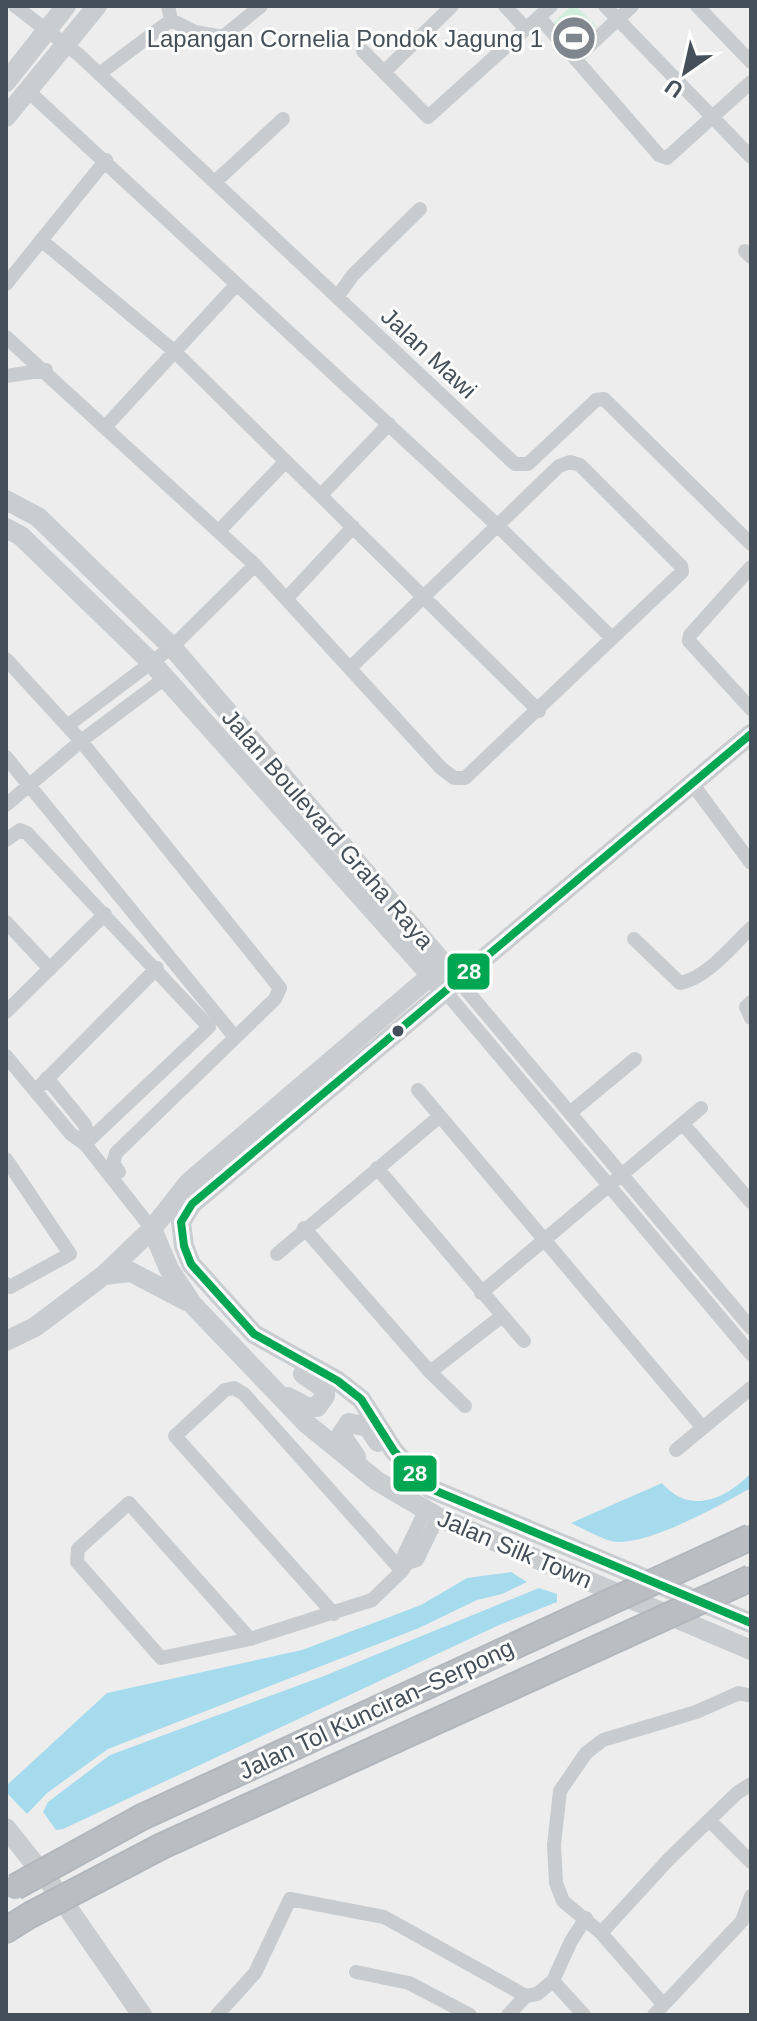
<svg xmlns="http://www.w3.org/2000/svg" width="757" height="2021" font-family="Helvetica,sans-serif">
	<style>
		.pitch { fill: #d1eedc }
		.water { fill: #a5dbec }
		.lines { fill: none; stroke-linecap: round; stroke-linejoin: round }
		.highway-casing { stroke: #b2b7bd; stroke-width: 28 }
		.street { stroke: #c9ccce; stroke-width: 14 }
		.secondary { stroke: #cacdd0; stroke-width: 20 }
		.highway { stroke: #babec3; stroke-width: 24 }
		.highway-bridge-casing { stroke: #b2b7bd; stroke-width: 28; stroke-linecap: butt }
		.highway-bridge { stroke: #babec3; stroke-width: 24 }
		.bus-1-casing { stroke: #fff; stroke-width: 14 }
		.bus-1 { stroke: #00a651; stroke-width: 8 }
		.bus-dot { fill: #454f59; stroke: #fff; stroke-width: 3 }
		.labels { text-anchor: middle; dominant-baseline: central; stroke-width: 6; stroke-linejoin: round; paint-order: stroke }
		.poi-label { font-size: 24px; fill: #454f59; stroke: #fff; text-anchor: end }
		.street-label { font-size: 24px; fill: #454f59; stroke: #fff }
		.line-badge { stroke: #fff; stroke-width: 3 }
		.badge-label { font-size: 22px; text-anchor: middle; font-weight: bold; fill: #fff }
	</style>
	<rect width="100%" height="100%" fill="#eeeded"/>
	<path class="pitch" d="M571,6H576L597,27L573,49L551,25Z"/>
	<path class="water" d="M751,1473V1488C722,1504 643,1549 611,1541C598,1537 584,1529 571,1523L662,1483C689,1515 725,1500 751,1473Z
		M511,1572L527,1582L502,1594L477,1600L419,1628L108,1749L47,1793L27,1814L6,1792V1786L107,1693L302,1650L421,1605L467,1578Z
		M539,1588L557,1594V1602L497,1626L63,1829L56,1830L43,1812L48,1802L110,1755L324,1676Z"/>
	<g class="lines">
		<g class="highway-casing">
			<path id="highway" d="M6,1930L30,1915"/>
		</g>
		<path class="street" d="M15,6L78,54L515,464H528L596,400L604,399L751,544
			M505,6L526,29
			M605,6L751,157
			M697,6L751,62
			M539,17L659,155L667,158L751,82
			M171,20L195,32L223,37L261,6
			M363,51L428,117L551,6
			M576,58L632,6
			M384,72L452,6
			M99,74L171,20L168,6
			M27,90L498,526L612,638
			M215,182L283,119
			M41,240L174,351L539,711
			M745,251L751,257
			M6,284L106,160
			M337,297L353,275L420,209
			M6,337L255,565L441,768L454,778H465L682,572L681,566L580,465L570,462L559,466L350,668
			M6,376L46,370
			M106,426L236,285
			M321,495L389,424
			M219,531L286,461
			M751,567L690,635L689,641L751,709
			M287,598L353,527
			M6,659L81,741L280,988L275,999L116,1153L113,1163L119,1172
			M67,726L172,647L255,565
			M6,757L234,1036
			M691,782L751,863
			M6,805L81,741L165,678
			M6,840L20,830L27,833L209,1027L85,1144
			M6,922L50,969
			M634,939L680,983C707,978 731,947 751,928
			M457,979L751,1328
			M444,990L751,1354
			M751,1002L746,1007L751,1018
			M6,1012L105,914
			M6,1056L71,1134L85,1144L152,1229
			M47,1078L85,1125L89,1140
			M418,1090L703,1428
			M35,1091L157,968
			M571,1112L635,1059
			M683,1124L751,1202
			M6,1159L70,1254L10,1287L6,1284
			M377,1168L524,1341
			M304,1228L430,1372L465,1406
			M277,1254L440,1116
			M481,1293L701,1108
			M430,1372L502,1316
			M676,1450L751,1388
			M407,1563L417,1560L438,1517
			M334,1614L175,1436L225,1390L234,1388L244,1394L402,1571
			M250,1639L129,1503L78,1549L77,1562L161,1658L250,1639L372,1600L402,1571L407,1563L404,1555L425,1511
			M710,1821L751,1862
			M601,1933L669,1859L737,1793L751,1784
			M356,1972L409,1983L470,2015
			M553,1981L584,2015
			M663,2004L601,1933L563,1901L556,1883L554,1845L560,1791L586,1753L603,1740L696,1712L739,1693L751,1696
			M217,2015L255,1973L290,1899L384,1917L526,1996
			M508,2015L526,1996L537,1994L553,1981L571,1941L586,1918
			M654,2015L742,1921L751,1896"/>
		<path class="secondary" d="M6,82L66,6
			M6,117L97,6
			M6,500L38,517L172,647L457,979
			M6,528L21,536L152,663L444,990
			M751,734L192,1204L181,1222L184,1246L191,1264L254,1334L338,1381L361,1399L394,1451L429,1488L751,1623
			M152,1229L169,1269L193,1305L307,1424L377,1481L438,1517L751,1650
			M104,1275L131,1272L186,1301
			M6,1341L35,1327L104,1275L152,1229L189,1182L441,967
			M288,1397L307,1407H317L325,1396V1389L303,1374
			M356,1457L341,1435L349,1423L368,1427L378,1442
			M6,1828L54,1888L142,2015"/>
		<use href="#highway" class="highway"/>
		<g class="highway-bridge-casing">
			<path id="highway-bridge" d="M15,1887L142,1817L751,1537
				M30,1915L162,1846L751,1578"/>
		</g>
		<use href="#highway-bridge" class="highway-bridge"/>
		<g class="bus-1-casing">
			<path id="bus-1" d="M751,734L192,1204L181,1222L184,1246L191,1264L254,1334L338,1381L361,1399L394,1451L429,1488L751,1623"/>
		</g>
		<use href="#bus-1" class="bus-1"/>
	</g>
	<defs>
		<g id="stadium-disc" transform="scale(2.3)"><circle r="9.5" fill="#80868d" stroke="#fff"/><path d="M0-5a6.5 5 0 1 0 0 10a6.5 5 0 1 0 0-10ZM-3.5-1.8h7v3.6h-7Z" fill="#fff"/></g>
	</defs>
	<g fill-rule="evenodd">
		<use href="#stadium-disc" x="574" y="38"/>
	</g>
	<circle class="bus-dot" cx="398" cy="1031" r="7"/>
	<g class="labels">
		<g class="poi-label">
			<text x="543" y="38">Lapangan Cornelia Pondok Jagung 1</text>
		</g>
		<g class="street-label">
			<text transform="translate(429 353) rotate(43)">Jalan Mawi</text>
			<text transform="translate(328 829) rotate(49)">Jalan Boulevard Graha Raya</text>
			<text transform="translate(515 1549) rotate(23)">Jalan Silk Town</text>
			<text transform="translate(376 1709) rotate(-25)">Jalan Tol Kunciran–Serpong</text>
		</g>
	</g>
	<g class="line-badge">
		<rect x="446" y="952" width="45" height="39" rx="8" fill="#00a651"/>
		<rect x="392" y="1454" width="46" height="39" rx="8" fill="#00a651"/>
	</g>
	<g class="badge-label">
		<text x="469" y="979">28</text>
		<text x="415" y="1481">28</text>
	</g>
	<rect width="757" height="2021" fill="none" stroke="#454f59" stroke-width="16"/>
	<g transform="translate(685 72) rotate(214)" stroke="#ffffff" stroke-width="6" paint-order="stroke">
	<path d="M0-6L14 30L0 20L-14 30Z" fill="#454f59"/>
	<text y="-12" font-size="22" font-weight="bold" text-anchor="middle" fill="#454f59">U</text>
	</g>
</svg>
